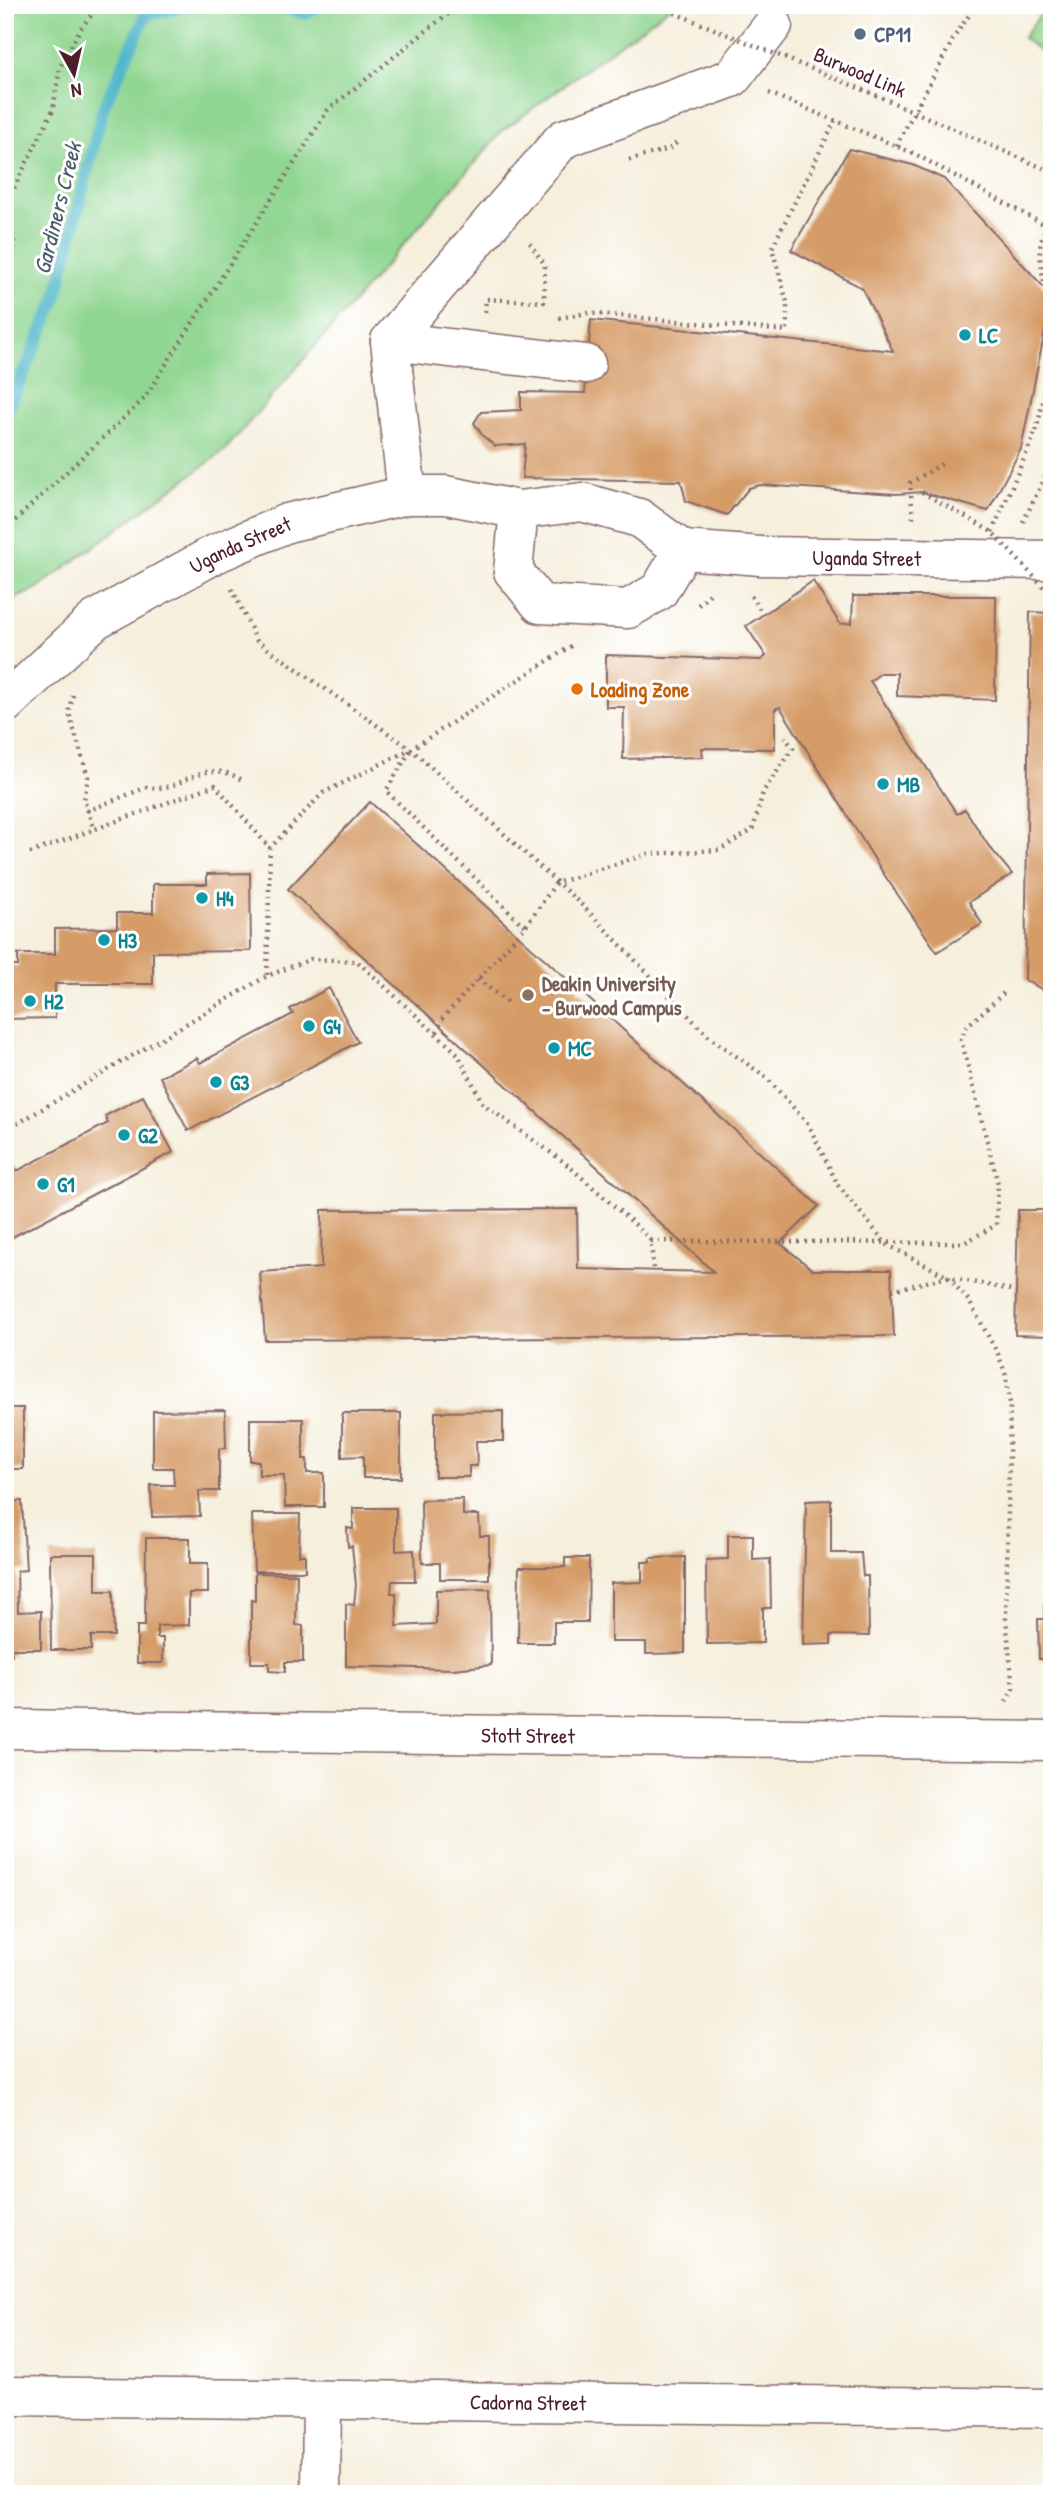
<svg xmlns="http://www.w3.org/2000/svg" width="1057" height="2499" font-family="'Patrick Hand',sans-serif">
	<style>
		.green { fill: #8fd690; stroke: #6c7a5e; stroke-width: 2 }
		.lines { fill: none; stroke-linecap: round; stroke-linejoin: round }
		.stream { stroke: #4ab4c9; stroke-width: 12 }
		.building { fill: #d59c67 }
		.minor-casing { stroke: #866869; stroke-width: 41 }
		.path { stroke: #866869; stroke-width: 4.5; stroke-dasharray: 2 5; stroke-linecap: butt }
		.minor { stroke: #fff; stroke-width: 38 }
		.path-bridge { stroke: #866869; stroke-width: 4.5; stroke-dasharray: 2 5; stroke-linecap: butt }
		.service-dot { fill: #5c6f8a; stroke: #fff; stroke-width: 2.5 }
		.culture-dot { fill: #0f9aa8; stroke: #fff; stroke-width: 2.5 }
		.food-dot { fill: #e8710a; stroke: #fff; stroke-width: 2.5 }
		.education-dot { fill: #8d6e63; stroke: #fff; stroke-width: 2.5 }
		.labels { text-anchor: middle; dominant-baseline: central; stroke-width: 6; stroke-linejoin: round; paint-order: stroke }
		.service-label { font-size: 21px; font-weight: bold; fill: #4e5e75; stroke: #fff; text-anchor: start }
		.street-label { font-size: 21px; fill: #4a1f2b; stroke: #fff }
		.culture-label { font-size: 21px; font-weight: bold; fill: #0d838f; stroke: #fff; text-anchor: start }
		.food-label { font-size: 21px; font-weight: bold; fill: #c56008; stroke: #fff; text-anchor: start }
		.education-label { font-size: 21px; font-weight: bold; fill: #785e54; stroke: #fff; text-anchor: start }
		.water-label { font-size: 23px; font-style: italic; fill: #4a5b6a; stroke: #fff }
	</style>
	<rect width="100%" height="100%" fill="#fff"/>
	<filter id="ink" filterUnits="userSpaceOnUse"><feTurbulence type="fractalNoise" baseFrequency=".0143" numOctaves="2"/><feDisplacementMap in="SourceGraphic" scale="14" xChannelSelector="R" yChannelSelector="G"/><feConvolveMatrix kernelMatrix="1 2 1 2 8 2 1 2 1" color-interpolation-filters="sRGB"/></filter>
	<filter id="wash" filterUnits="userSpaceOnUse"><feTurbulence type="fractalNoise" baseFrequency=".00686" numOctaves="4" result="noise"/><feDisplacementMap in="SourceGraphic" scale="28" xChannelSelector="R" yChannelSelector="G"/><feGaussianBlur stdDeviation="1.57" result="paint"/><feColorMatrix in="noise" values="0 0 0 0 0 0 0 0 0 0 0 0 0 0 0 0 0 1.4 0 .05"/><feComposite in="paint" operator="in"/></filter>
	<g filter="url(#wash)">
		<rect width="100%" height="100%" fill="#f5efdc"/>
		<path class="green" d="M5,5H673L502,131L225,450L36,589L5,604Z
			M1047,5H1052V60L1023,38Z"/>
		<g class="lines">
			<path class="stream" d="M275,5L306,14L321,5
				M5,416L56,299L103,108L146,15L193,5"/>
		</g>
		<g id="blocks">
			<path class="building" d="M849,149L913,165L944,179L1052,296L1021,449L988,511L922,492L897,494L760,485L749,488L727,515L686,501L681,481L522,478L525,444L495,446L483,436L474,423L481,412L521,410V392L585,393L591,320L893,351L862,288L791,250Z
				M813,581L840,624L852,623L853,596H996L995,700L897,696V673H881L870,681L957,814L965,809L988,845L1012,874L969,902L982,924L937,952L885,876L780,707L775,709V749L702,748L703,757L623,759L624,707H606V655L761,660L766,656L746,626Z
				M1030,612L1052,613V995L1025,980Z
				M370,802L819,1206L780,1243L813,1270H891L894,1336L265,1340L260,1272L321,1268L322,1210L577,1209L578,1269L714,1272L288,889Z
				M250,873L251,951L153,952V984H55V1018L5,1019V966H18V954H55V929L117,928V913H153V884H207V874Z
				M329,988L358,1042L188,1131L160,1077L197,1058L200,1063L293,1014L290,1009Z
				M143,1096L173,1152L5,1241V1167L12,1163L17,1171L108,1123L105,1116Z
				M1018,1210H1052V1336L1015,1335Z
				M5,1408H23V1469H5Z
				M225,1410L226,1448L219,1449V1491H199L200,1516L152,1517L151,1485H174L173,1468H153V1411Z
				M503,1411V1441H476L477,1466H469V1477H435V1412Z
				M342,1413H401V1478H363V1456L342,1457Z
				M250,1419H303V1459H307V1473H324V1507H285L284,1475H259V1461H250Z
				M463,1499V1515H479L480,1536H489V1579H440V1563H422L421,1500Z
				M831,1500V1553H861L863,1576H868L869,1636L831,1635V1644L803,1645L806,1501Z
				M5,1501H22L26,1570L17,1571L18,1612L41,1611V1649H11L12,1655H5Z
				M353,1508H396V1551L414,1550L415,1581H392L391,1593H396L397,1626L436,1624V1590L490,1589L491,1665L453,1669L346,1666V1604L354,1605L356,1585L352,1546L348,1547L347,1528L353,1529Z
				M252,1514H300L299,1555H305V1571H254Z
				M728,1535H753V1560L770,1559L771,1608H763V1643L707,1644L706,1560L728,1559Z
				M146,1538H190V1563H208V1593H189V1625L157,1626V1638H163V1663H137V1626H145Z
				M50,1554H96V1591H113L114,1636H91V1650H51Z
				M685,1557V1653L646,1654V1642H611V1583L642,1582V1562H650V1558Z
				M565,1558H589L588,1622H554V1643H518L519,1567H565Z
				M255,1573L297,1574L296,1625L303,1626V1662H285V1672L269,1671V1663H251V1600L255,1601Z
				M1044,1604H1052V1659H1039L1038,1619H1044Z"/>
		</g>
	</g>
	<g filter="url(#ink)">
		<use href="#blocks" fill-opacity="0" stroke="#866869" stroke-width="2"/>
		<g class="lines">
			<g class="minor-casing">
				<g id="minor">
					<path d="M390,341L586,364"/>
					<path d="M407,495L390,341L563,139L732,78L773,25"/>
					<path id="s1" d="M683,550L761,556L1052,560"/>
					<path id="s2" d="M5,704L95,620L215,554L287,523L407,495H446L519,510L582,502L639,518L683,550L659,591L628,609L540,604L513,571L519,510"/>
					<path id="s3" d="M5,1729L1052,1741"/>
					<path id="s4" d="M5,2396L1052,2408"/>
					<path d="M321,2494L322,2400"/>
				</g>
			</g>
			<path class="path" d="M769,93L913,153L1047,226
				M896,146L955,36L976,5
				M629,160L669,149L679,141
				M1045,288C1042,269 1033,236 1052,223
				M5,304L10,296L14,246L9,198L53,110L60,67L80,29L100,5
				M485,312L486,299L544,302L545,265L527,239
				M559,318L588,313L787,331V302L772,248L835,121
				M1036,431L1052,365
				M913,518L910,483L942,464
				M1023,522L1052,463
				M5,530L144,399L328,110L446,15L470,5
				M232,589L257,641L411,749L584,907L709,1037L766,1077L808,1124L838,1185L886,1244L948,1277L969,1301L998,1354L1006,1375L1010,1403L1006,1618L1013,1688L1006,1701
				M751,596L763,614
				M698,605L712,592
				M571,646L411,749L323,793L270,848L267,976L311,959L357,961L458,1054L483,1104L564,1162L639,1228L651,1241L653,1268
				M73,695L69,713L88,777L84,800L94,830
				M410,751L386,791L525,927
				M87,811L147,787C184,795 199,753 244,781
				M30,853L215,785L270,848
				M478,979L507,1002
				M437,1032L442,1019L525,927L556,883L648,854L719,850L753,830L763,792L793,748L785,737
				M5,1131L267,976
				M651,1241L964,1243L996,1225L998,1184L961,1039L966,1027L1006,991
				M892,1290L948,1277L1016,1291"/>
			<use href="#minor" class="minor"/>
			<path class="path-bridge" d="M655,5L871,93L1052,172
				M922,492L992,532L1052,596
				M992,532L1036,431"/>
		</g>
	</g>
	<circle class="service-dot" cx="860" cy="34" r="7"/>
	<g class="culture-dot">
		<circle cx="965" cy="335" r="7"/>
		<circle cx="883" cy="784" r="7"/>
		<circle cx="202" cy="898" r="7"/>
		<circle cx="104" cy="940" r="7"/>
		<circle cx="30" cy="1001" r="7"/>
		<circle cx="309" cy="1026" r="7"/>
		<circle cx="554" cy="1048" r="7"/>
		<circle cx="216" cy="1082" r="7"/>
		<circle cx="124" cy="1135" r="7"/>
		<circle cx="43" cy="1184" r="7"/>
	</g>
	<circle class="food-dot" cx="577" cy="689" r="7"/>
	<circle class="education-dot" cx="528" cy="995" r="7"/>
	<g class="labels">
		<g class="service-label">
			<text x="874" y="34">CP11</text>
		</g>
		<g class="street-label">
			<text transform="translate(860 72) rotate(23)">Burwood Link</text>
			<text stroke="none"><textPath href="#s2" startOffset="287">Uganda Street</textPath></text>
			<text stroke="none"><textPath href="#s1" startOffset="184">Uganda Street</textPath></text>
			<text stroke="none"><textPath href="#s3" startOffset="523">Stott Street</textPath></text>
			<text stroke="none"><textPath href="#s4" startOffset="523">Cadorna Street</textPath></text>
		</g>
		<g class="culture-label">
			<text x="979" y="335">LC</text>
			<text x="897" y="784">MB</text>
			<text x="216" y="898">H4</text>
			<text x="118" y="940">H3</text>
			<text x="44" y="1001">H2</text>
			<text x="323" y="1026">G4</text>
			<text x="568" y="1048">MC</text>
			<text x="230" y="1082">G3</text>
			<text x="138" y="1135">G2</text>
			<text x="57" y="1184">G1</text>
		</g>
		<g class="food-label">
			<text x="591" y="689">Loading Zone</text>
		</g>
		<g class="education-label">
			<text x="542" y="983">Deakin University<tspan x="542" dy="24">- Burwood Campus</tspan></text>
		</g>
		<g class="water-label">
			<text transform="translate(57 208) rotate(-76)">Gardiners Creek</text>
		</g>
	</g>
	<rect width="1057" height="2499" fill="none" stroke="#fff" stroke-width="28"/>
	<g transform="translate(74 74) rotate(172)" stroke="#ffffff" stroke-width="5" paint-order="stroke">
	<path d="M0-5L12 26L0 18L-12 26Z" fill="#4a1f2b"/>
	<text y="-10" font-size="19" font-weight="bold" text-anchor="middle" fill="#4a1f2b">N</text>
	</g>
</svg>
